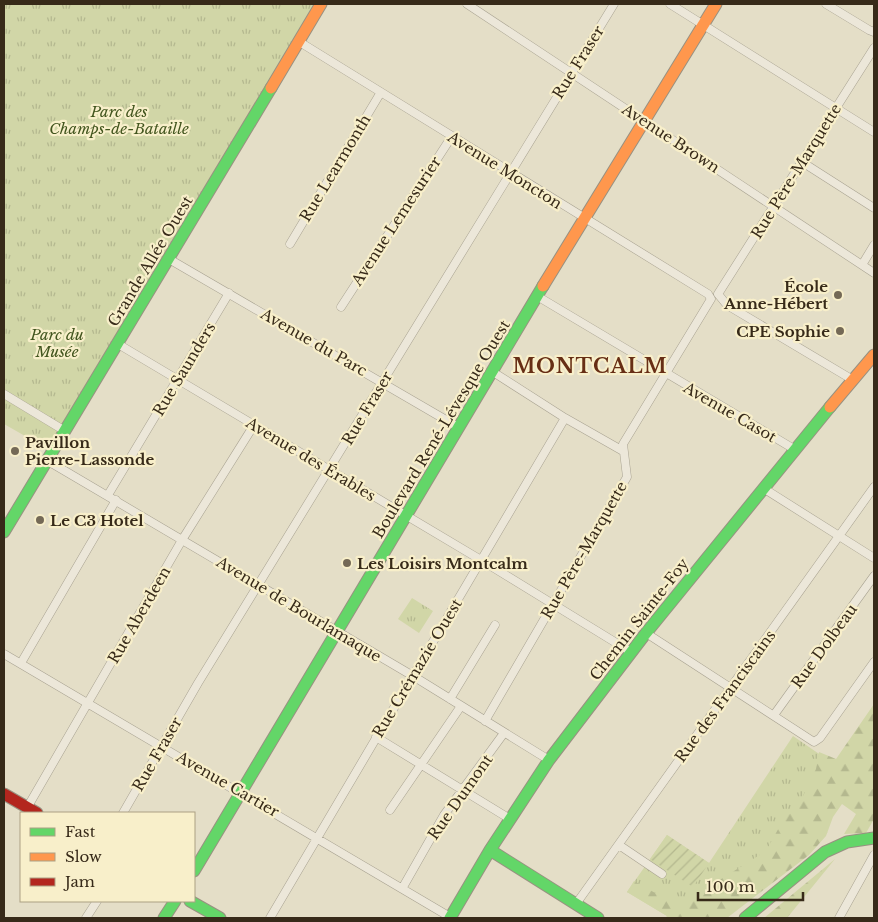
<svg xmlns="http://www.w3.org/2000/svg" width="878" height="922" font-family="'Libre Baskerville',serif">
	<style>
		.grass { fill: url(#grass-tufts) }
		.forest { fill: url(#forest-firs) }
		.garden { fill: url(#garden-furrows) }
		.lines { fill: none; stroke-linecap: round; stroke-linejoin: round }
		.street-casing { stroke: #a8a291; stroke-width: 9 }
		.fast-casing { stroke: #989181; stroke-width: 13 }
		.slow-casing { stroke: #989181; stroke-width: 13 }
		.jam-casing { stroke: #989181; stroke-width: 13 }
		.street { stroke: #ece7d9; stroke-width: 8 }
		.fast { stroke: #63d668; stroke-width: 11 }
		.slow { stroke: #ff974d; stroke-width: 11 }
		.jam { stroke: #b3261e; stroke-width: 11 }
		.poi-dot { fill: #746956; stroke: #f8efca; stroke-width: 2 }
		.labels { text-anchor: middle; dominant-baseline: central; stroke-width: 4.5; stroke-linejoin: round; paint-order: stroke }
		.street-label { font-size: 15px; fill: #372a19; stroke: #f8efca }
		.park-label { font-size: 15px; font-style: italic; fill: #42551e; stroke: #f8efca }
		.poi-label { font-size: 15px; font-weight: bold; fill: #372a19; stroke: #f8efca; text-anchor: start }
		.district-label { font-size: 20px; font-weight: bold; letter-spacing: 1px; fill: #672e15; stroke: #f8efca }
	</style>
	<defs>
		<pattern id="grass-tufts" width="24" height="20" patternUnits="userSpaceOnUse" patternTransform="scale(1.25)"><rect width="24" height="20" fill="#d1d6a7"/><path d="M3 7l-1-3M5 7V3M7 7l1-3M15 17l-1-3M17 17v-4M19 17l1-3" fill="none" stroke="#b4b88f"/></pattern>
		<pattern id="forest-firs" width="22" height="20" patternUnits="userSpaceOnUse" patternTransform="scale(1.25)"><rect width="22" height="20" fill="#d1d6a7"/><path d="M5 1l3.5 6h-7zM16 11l3.5 6h-7z" fill="#b4b88f"/></pattern>
		<pattern id="garden-furrows" width="10" height="10" patternUnits="userSpaceOnUse" patternTransform="scale(1.25)"><rect width="10" height="10" fill="#d1d6a7"/><path d="M-1 1l2-2M0 10L10 0M9 11l2-2" fill="none" stroke="#b4b88f"/></pattern>
	</defs>
	<rect width="100%" height="100%" fill="#e4dec7"/>
	<path class="grass" d="M4,4H323L53,452L4,424Z
		M412,598L433,611L419,633L398,619Z
		M793,736L828,760L769,850L701,918H666L667,916L627,892L667,835L709,863Z"/>
	<path class="forest" d="M874,704V819L866,833L844,834L856,814L842,804L833,817L826,836L809,855L727,918H666L667,916L627,892L634,881L678,906L766,851L781,824L803,796L816,769L819,752L836,759Z
		M835,859L787,918H764Z"/>
	<path class="garden" d="M667,835L709,863L693,887L650,859Z"/>
	<g class="lines">
		<g class="street-casing">
			<path id="street" d="M467,4L874,273
				M670,4L874,132
				M826,4L869,30L874,32
				M298,41L708,294L711,299L623,444L627,477L485,721
				M802,162L874,208
				M290,244L381,92
				M169,259L458,427
				M862,265L874,245
				M537,296L794,449
				M341,307L452,136
				M118,344L481,560L631,652
				M493,372L565,418L623,451
				M853,380L727,305L718,294L874,48
				M4,394L65,431
				M48,461L413,676L549,760
				M763,488L874,558
				M108,495L229,293
				M646,633L814,742L820,738L874,662
				M4,654L450,917
				M21,663L116,500
				M450,699L495,625
				M774,715L874,576
				M376,737L510,819
				M27,808L182,540L254,425
				M390,810L461,706
				M123,813L198,683L614,4
				M619,845L662,874
				M403,887L444,815L504,733
				M576,904L874,487
				M86,918L97,901
				M270,918L565,418
				M839,918L874,855"/>
		</g>
		<g class="fast-casing">
			<path id="fast" d="M4,532L271,88
				M490,850L598,918
				M194,871L543,286
				M190,901L220,918
				M164,918L175,901
				M450,918L490,850L549,760L646,633L830,407
				M745,918L825,852L847,842L874,838"/>
		</g>
		<g class="slow-casing">
			<path id="slow" d="M271,88L321,4
				M543,286L716,4
				M830,407L874,355"/>
		</g>
		<g class="jam-casing">
			<path id="jam" d="M4,794L37,813"/>
		</g>
		<use href="#street" class="street"/>
		<use href="#fast" class="fast"/>
		<use href="#slow" class="slow"/>
		<use href="#jam" class="jam"/>
	</g>
	<g class="poi-dot">
		<circle cx="838" cy="295" r="5"/>
		<circle cx="840" cy="331" r="5"/>
		<circle cx="15" cy="451" r="5"/>
		<circle cx="40" cy="520" r="5"/>
		<circle cx="347" cy="563" r="5"/>
	</g>
	<g class="labels">
		<g class="street-label">
			<text transform="translate(578 62) rotate(-58)">Rue Fraser</text>
			<text transform="translate(671 138) rotate(33)">Avenue Brown</text>
			<text transform="translate(335 168) rotate(-59)">Rue Learmonth</text>
			<text transform="translate(505 170) rotate(32)">Avenue Moncton</text>
			<text transform="translate(796 171) rotate(-58)">Rue Père-Marquette</text>
			<text transform="translate(396 221) rotate(-57)">Avenue Lemesurier</text>
			<text transform="translate(150 261) rotate(-59)">Grande Allée Ouest</text>
			<text transform="translate(314 342) rotate(30)">Avenue du Parc</text>
			<text transform="translate(184 369) rotate(-59)">Rue Saunders</text>
			<text transform="translate(367 408) rotate(-59)">Rue Fraser</text>
			<text transform="translate(730 412) rotate(30)">Avenue Casot</text>
			<text transform="translate(441 429) rotate(-59)">Boulevard René-Lévesque Ouest</text>
			<text transform="translate(311 459) rotate(31)">Avenue des Érables</text>
			<text transform="translate(584 550) rotate(-60)">Rue Père-Marquette</text>
			<text transform="translate(299 609) rotate(31)">Avenue de Bourlamaque</text>
			<text transform="translate(139 615) rotate(-60)">Rue Aberdeen</text>
			<text transform="translate(639 619) rotate(-52)">Chemin Sainte-Foy</text>
			<text transform="translate(824 646) rotate(-54)">Rue Dolbeau</text>
			<text transform="translate(417 668) rotate(-59)">Rue Crémazie Ouest</text>
			<text transform="translate(725 696) rotate(-54)">Rue des Franciscains</text>
			<text transform="translate(157 754) rotate(-60)">Rue Fraser</text>
			<text transform="translate(228 784) rotate(30)">Avenue Cartier</text>
			<text transform="translate(460 797) rotate(-55)">Rue Dumont</text>
		</g>
		<g class="park-label">
			<text x="119" y="111">Parc des<tspan x="119" dy="17">Champs-de-Bataille</tspan></text>
			<text x="57" y="334">Parc du<tspan x="57" dy="17">Musée</tspan></text>
		</g>
		<g class="poi-label">
			<text x="828" y="286" text-anchor="end">École<tspan x="828" dy="17">Anne-Hébert</tspan></text>
			<text x="830" y="331" text-anchor="end">CPE Sophie</text>
			<text x="25" y="442">Pavillon<tspan x="25" dy="17">Pierre-Lassonde</tspan></text>
			<text x="50" y="520">Le C3 Hotel</text>
			<text x="357" y="563">Les Loisirs Montcalm</text>
		</g>
		<g class="district-label">
			<text x="590" y="366">MONTCALM</text>
		</g>
	</g>
	<rect width="878" height="922" fill="none" stroke="#372a19" stroke-width="10"/>
	<rect x="20" y="812" width="175" height="90" fill="#f8efca" stroke="#aba083"/>
	<rect x="30" y="828" width="25" height="8" fill="#63d668" stroke="#aba083"/>
	<text x="65" y="837" font-size="15" fill="#372a19">Fast</text>
	<rect x="30" y="853" width="25" height="8" fill="#ff974d" stroke="#aba083"/>
	<text x="65" y="862" font-size="15" fill="#372a19">Slow</text>
	<rect x="30" y="878" width="25" height="8" fill="#b3261e" stroke="#aba083"/>
	<text x="65" y="887" font-size="15" fill="#372a19">Jam</text>
	<path d="M698 892v8h105v-8" fill="none" stroke="#372a19" stroke-width="2.5"/>
	<text x="706" y="892" font-size="15" fill="#372a19" stroke="#f8efca" stroke-width="4" paint-order="stroke">100 m</text>
</svg>
